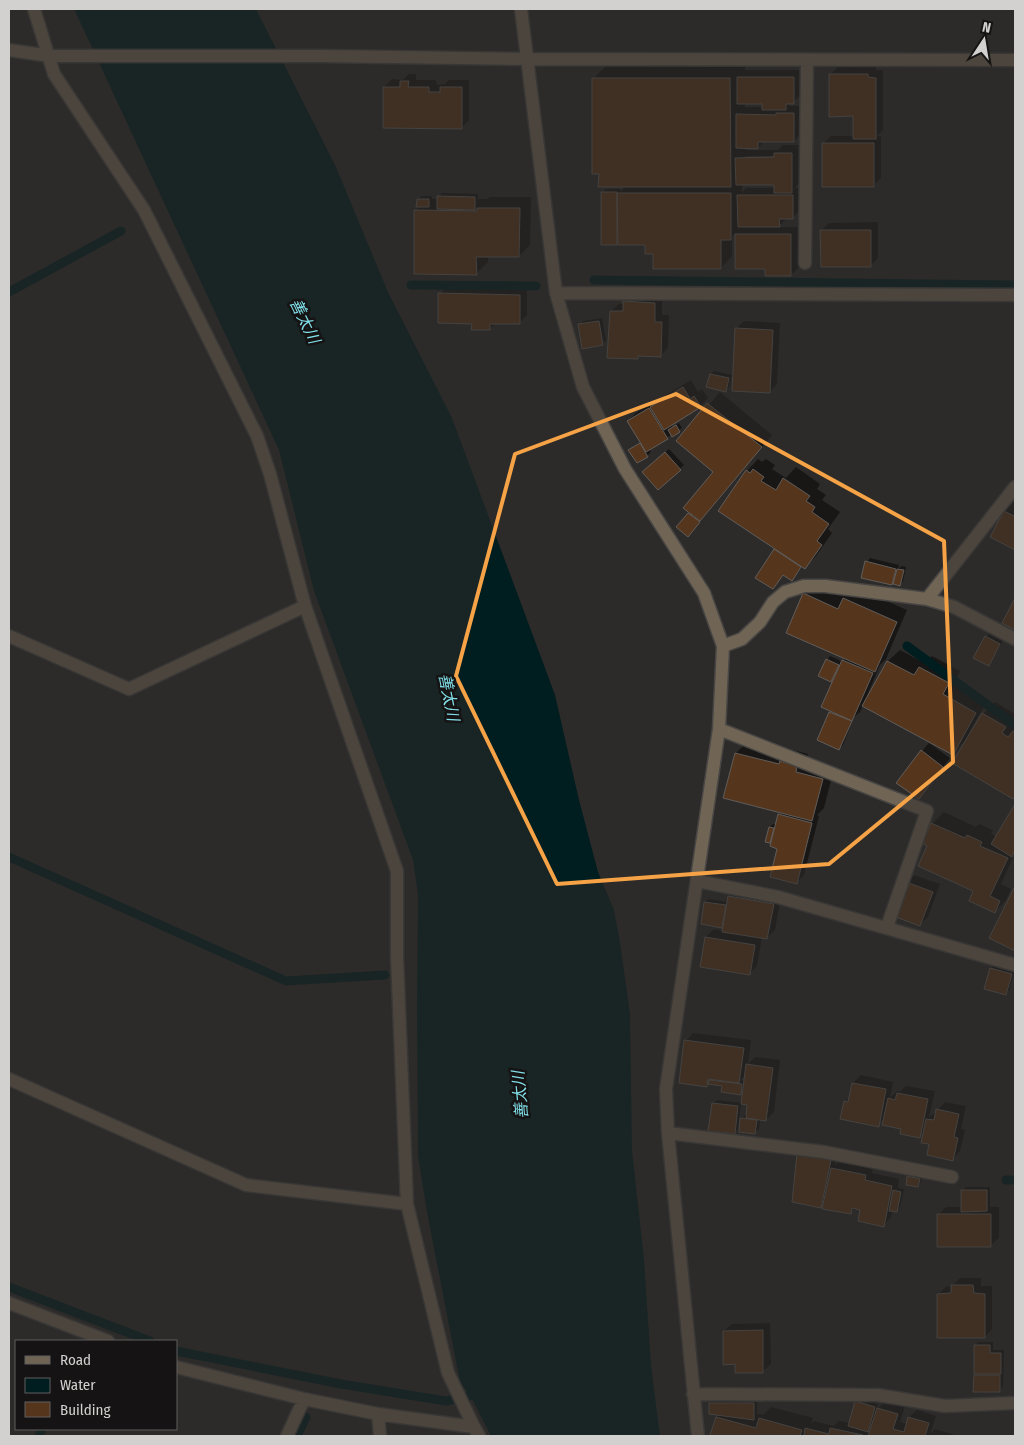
<svg xmlns="http://www.w3.org/2000/svg" width="1024" height="1445" font-family="'Fira Sans Condensed','Noto Sans JP',sans-serif">
	<style>
		.water { fill: #001d20 }
		.shadow { fill: #0007; fill-rule: evenodd }
		.lines { fill: none; stroke-linecap: round; stroke-linejoin: round }
		.stream { stroke: #001d20; stroke-width: 9 }
		.building { fill: #55351b; stroke: #605d5b }
		.minor-casing { stroke: #474644; stroke-width: 15 }
		.minor { stroke: #706455; stroke-width: 12 }
		.marked { fill: none; stroke: #f5a346; stroke-width: 4; stroke-linejoin: round }
		.labels { text-anchor: middle; dominant-baseline: central; stroke-width: 5; stroke-linejoin: round; paint-order: stroke }
		.water-label { font-size: 16px; font-style: italic; fill: #80dfe8; stroke: #151313 }
	</style>
	<rect width="100%" height="100%" fill="#2d2b29"/>
	<path class="water" d="M74,9H256L336,167L388,292L452,418L555,695L579,800L598,872L614,910L620,942L630,1014L632,1150L644,1259L651,1365L660,1436H491L472,1399L460,1382L427,1212L418,1156L417,1006L418,895L413,860L314,591L279,450Z"/>
	<path class="shadow" d="M608,64H745V70H801V95L788,106H802V133L794,141H764L758,148L745,147V150H778L783,145H799V184L795,188H800V210L792,218H787L778,227H799V267L791,275L766,268H736V233L732,236V256L721,268L654,253L646,244L619,242L616,244L603,192L606,189H620V192L626,186L593,79ZM745,103H763V107H745ZM745,156H780V159H745ZM742,184H775V188H746L742,193Z
		M838,67H876V70H883V130L877,136H881V178L873,186L823,144L831,136H854V115L831,74Z
		M409,74H416V80H436L437,85L445,84L449,80H469V120L461,128L384,87L392,79L403,80Z
		M442,193L478,194V199H487L490,197H531L530,245L519,256H488V262L476,274L416,210L420,206L418,199L422,196H432V199H438Z
		M878,222V258L870,266L822,230L829,223Z
		M447,286L527,287V315L519,323H496L489,329L473,322L440,294Z
		M632,294L662,296V315H669L668,348L660,356L640,355L637,358L611,311L619,304H624L625,301Z
		M602,318L606,340L602,344L579,325L583,321Z
		M744,321L780,323L777,384L769,392L736,329Z
		M714,371L732,375L729,387L726,391L711,374Z
		M691,380L698,392L702,389L708,398L700,406L671,424L673,427L679,423L682,428L649,449L651,452L647,456L630,450L641,442L628,421L636,413Z
		M720,392L772,435L691,532L678,527L691,512L715,472L678,441Z
		M669,449L684,465L658,489L647,469Z
		M758,459L762,462L766,459L775,465L772,469L786,478L796,467L820,484L817,489L826,495L822,500L840,512L828,529L832,533L816,556L805,568L803,566L792,579L784,574L773,588L775,550L776,549L747,471Z
		M1015,501V549L992,537L1005,511Z
		M870,558L899,565L898,569L902,566L906,567L903,581L900,584L863,577L867,562Z
		M815,583L847,596L855,587L907,610L886,659L880,665L866,698L868,699L888,661L900,650L924,663L932,656L960,671L954,683L987,701L969,733L971,734L983,714L995,702L1015,714L1012,721L1015,723V796L1013,798L966,740L953,753L863,705L860,712L854,717L843,745L839,748L830,713L832,711L837,675L831,681L827,660L830,656L843,662L845,658L804,594Z
		M990,633L1003,640L992,661L989,665L986,637Z
		M747,742L790,753L793,750L808,754L806,761L834,768L824,808L817,815L819,816L804,875L796,883L773,838L770,841V827L773,824L777,825L779,815L782,812L736,753Z
		M929,743L950,758L919,798L922,751Z
		M1015,807V853L1001,884L1011,889L1006,900L995,912L929,845L932,824L944,812L976,827L979,824L993,830L991,834L997,837Z
		M914,875L940,884L928,917L920,924L907,883Z
		M737,889L781,896L775,930L767,938L762,937L757,966L749,974L701,966L706,937L714,929L723,931L725,923L722,926L705,902L709,899L728,902L729,896Z
		M1015,889V949L991,937Z
		M995,965L1015,970L1009,990L1006,994L991,968Z
		M693,1033L751,1040L748,1064L755,1057L780,1060L774,1112L766,1120L760,1119L759,1129L755,1132L742,1119L745,1115H747L749,1104L741,1103L738,1129L734,1133L713,1104L717,1100L742,1103L744,1090L740,1093L724,1085L709,1083L706,1086L686,1041ZM746,1075L745,1081L740,1080Z
		M861,1075L893,1082L890,1098L897,1091L900,1092L906,1086L935,1091L929,1117L936,1112L945,1102L966,1106L961,1129L965,1130L960,1151L953,1159L930,1143L925,1131L919,1136L885,1118L878,1125L845,1102L851,1097L853,1083Z
		M838,1152L835,1165L840,1161L873,1167L872,1173L899,1179L898,1188L904,1189L900,1207L896,1211L893,1210L891,1217L884,1225L862,1209L855,1208L850,1213L825,1202L820,1207L798,1154Z
		M912,1173L923,1175L921,1182L918,1186L908,1177Z
		M966,1187H990V1207H999V1238L991,1245L938,1215L946,1207H963V1190Z
		M960,1278H981V1286H992V1329L985,1337L938,1294L946,1287L952,1286Z
		M770,1323L771,1364L763,1371L736,1363L724,1331L732,1324Z
		M978,1342H993V1350H1004L1003,1387L1000,1390H975V1346Z
		M860,1398L878,1404L876,1410L886,1401L905,1406L900,1422L907,1424L909,1417L917,1410L936,1416L930,1434L935,1429L958,1436H719L712,1434L717,1417L720,1414L710,1403L714,1400H757V1414L763,1415L771,1407L813,1418L811,1424L814,1421L834,1426L839,1421L850,1423L856,1402Z"/>
	<g class="lines">
		<path class="stream" d="M594,280L1015,285
			M411,285L536,286
			M9,292L121,231
			M907,646L1015,725
			M9,857L286,981L385,975
			M1006,1180H1015
			M9,1287L150,1341
			M176,1351L341,1384L446,1401L481,1393
			M39,1436L42,1429
			M297,1436L306,1417"/>
	</g>
	<path class="building" d="M829,74H868V77L876,78V139H853V116L829,117Z
		M737,77H794V104H786V110H762V104H737Z
		M592,78H730L731,187H598L599,174H592Z
		M400,81H409L408,87H429V92H440V87H462V129L383,128V87H400Z
		M776,113H794V142H758V149L736,148V114L776,115Z
		M822,143H874V187H822Z
		M774,153H792V193H774V185H736L735,158L774,157Z
		M601,192H617V245H601Z
		M617,193H731V240H721V269H653V254H645V245H618Z
		M737,195H793V219H779L780,227H738Z
		M437,196L475,197V210L437,209Z
		M417,199H429V207H416Z
		M477,208H520L519,257H476L477,275L414,274V210L477,211Z
		M820,230H871V267H821Z
		M735,234H791V276H765V269H735Z
		M438,293L520,295V324H490V330H471L472,324L438,323Z
		M623,301L655,303V322H662L661,357L638,356V359L607,358L610,311H623Z
		M599,321L603,345L582,349L578,324Z
		M735,328L773,330L770,393L732,391Z
		M710,374L729,378L726,392L706,387Z
		M683,387L690,399L694,396L701,407L664,430L650,407Z
		M707,403L762,447L700,521L683,508L713,472L676,441Z
		M649,408L668,439L646,452L627,421Z
		M676,425L680,432L672,437L668,430Z
		M640,443L648,457L637,463L628,450Z
		M665,452L681,470L658,490L642,472Z
		M753,469L764,477L761,481L776,490L783,478L810,496L806,501L815,507L812,512L829,524L817,541L822,545L805,569L718,511L746,470L750,473Z
		M1004,511L1014,516L1015,514V550L990,537Z
		M688,513L700,522L688,537L676,527Z
		M774,549L801,567L792,581L783,575L773,589L755,578Z
		M865,561L896,569L892,585L861,578Z
		M897,569L904,570L900,586L893,584Z
		M803,593L838,609L843,598L897,622L875,672L786,633Z
		M1015,598V630L1002,623Z
		M985,636L1000,644L989,666L973,658Z
		M826,659L839,665L831,682L818,676Z
		M842,660L873,673L852,721L821,707Z
		M887,661L914,675L919,667L949,683L943,694L976,713L953,755L862,706Z
		M829,712L852,721L839,750L817,740Z
		M982,713L1006,727L1002,733L1008,737L1013,731L1015,732V797L1013,799L952,763Z
		M921,750L943,767L919,799L896,783Z
		M735,753L779,764L780,761L797,766L796,772L823,779L812,821L723,798Z
		M1015,804V850L1012,857L991,844Z
		M778,814L812,823L797,884L770,877L777,849L770,846Z
		M931,823L965,838L967,835L982,842L980,846L1008,858L990,896L1000,901L995,913L969,901L973,891L918,866L927,846L922,843Z
		M769,827L774,828L770,843L765,842Z
		M906,882L933,892L920,926L893,916Z
		M1015,886V951L989,938Z
		M728,896L774,904L767,939L722,932Z
		M704,902L726,905L722,928L701,924Z
		M705,937L755,945L750,975L700,967Z
		M990,968L1012,974L1006,995L984,989Z
		M684,1040L744,1048L739,1083L708,1079L707,1087L679,1083Z
		M746,1064L773,1068L766,1121L746,1118L747,1105L741,1104Z
		M709,1080L742,1084L741,1095L721,1092L722,1086L708,1084Z
		M852,1083L886,1089L879,1127L840,1119L844,1101L848,1102Z
		M897,1093L928,1099L920,1138L900,1134L901,1129L882,1125L888,1098L895,1100Z
		M712,1103L738,1106L735,1134L708,1131Z
		M936,1109L959,1114L954,1137L958,1138L953,1161L927,1155L929,1144L921,1143L926,1119L934,1120Z
		M740,1118L757,1120L755,1134L739,1132Z
		M797,1153L831,1160L821,1208L792,1202Z
		M831,1168L866,1175L865,1180L892,1186L884,1227L858,1221L860,1210L852,1208L851,1214L822,1209Z
		M907,1176L920,1179L918,1187L906,1185Z
		M893,1190L901,1192L897,1212L889,1211Z
		M961,1190H987V1211L961,1212Z
		M937,1214H991V1247H937Z
		M951,1285H973L974,1293L985,1294V1338H937V1294L951,1293Z
		M763,1330V1373H735V1364L723,1365V1331Z
		M974,1345H990V1353H1001V1374H974Z
		M974,1375H1000V1392H973Z
		M855,1401L875,1407L868,1432L848,1426Z
		M709,1403H754V1420L709,1414Z
		M877,1408L898,1414L893,1429L904,1432L908,1417L929,1423L925,1436H868Z
		M716,1417L756,1428L759,1418L802,1430L800,1436H715L710,1435Z
		M805,1428L829,1434L830,1428L863,1435L804,1436Z"/>
	<g class="lines">
		<g class="minor-casing">
			<path id="minor" d="M521,9L556,293L583,387L625,469L704,593L723,646L719,729L666,1089L668,1133L698,1436
				M9,50L50,56H322L528,59L1015,60
				M805,263L807,60
				M556,293L1015,295
				M927,599L954,607L1015,639
				M305,606L397,871V957L407,1204L448,1373L474,1427
				M9,636L129,689L305,606L270,474L257,436L144,210L54,74L34,9
				M723,646L742,639L760,622L773,602L785,592L804,586H825L927,599L1015,487
				M719,729L927,811L887,927
				M697,881L778,897L1015,965
				M9,1079L246,1185L407,1204
				M668,1133L824,1152L952,1177
				M9,1303L108,1341
				M176,1367L304,1399L378,1414L380,1436
				M693,1394L878,1395L945,1406L1015,1403
				M378,1414L474,1427L479,1436
				M287,1436L304,1399"/>
		</g>
		<use href="#minor" class="minor"/>
	</g>
	<path d="M0 0H1024V1445H0ZM676,394L944,541L953,762L829,864L557,884L456,676L515,454Z" fill="#2d2b29" fill-opacity=".55" fill-rule="evenodd"/>
	<path class="marked" d="M676,394L944,541L953,762L829,864L557,884L456,676L515,454Z"/>
	<g class="labels">
		<g class="water-label">
			<text transform="translate(305 321) rotate(64)">善太川</text>
			<text transform="translate(449 697) rotate(79)">善太川</text>
			<text transform="translate(520 1095) rotate(-95)">善太川</text>
		</g>
	</g>
	<rect width="1024" height="1445" fill="none" stroke="#d2d1cf" stroke-width="20"/>
	<rect x="15" y="1340" width="162" height="90" fill="#151313" stroke="#615f5e"/>
	<rect x="25" y="1356" width="25" height="8" fill="#706455" stroke="#615f5e"/>
	<text x="60" y="1365" font-size="15" fill="#d2d1cf">Road</text>
	<rect x="25" y="1378" width="25" height="15" fill="#001d20" stroke="#615f5e"/>
	<text x="60" y="1390" font-size="15" fill="#d2d1cf">Water</text>
	<rect x="25" y="1402" width="25" height="15" fill="#55351b" stroke="#615f5e"/>
	<text x="60" y="1415" font-size="15" fill="#d2d1cf">Building</text>
	<g transform="translate(984 40) rotate(12)" stroke="#151313" stroke-width="4" paint-order="stroke">
	<path d="M0-4L9 19L0 12L-9 19Z" fill="#d2d1cf"/>
	<text y="-8" font-size="14" font-weight="bold" text-anchor="middle" fill="#d2d1cf">N</text>
	</g>
</svg>
